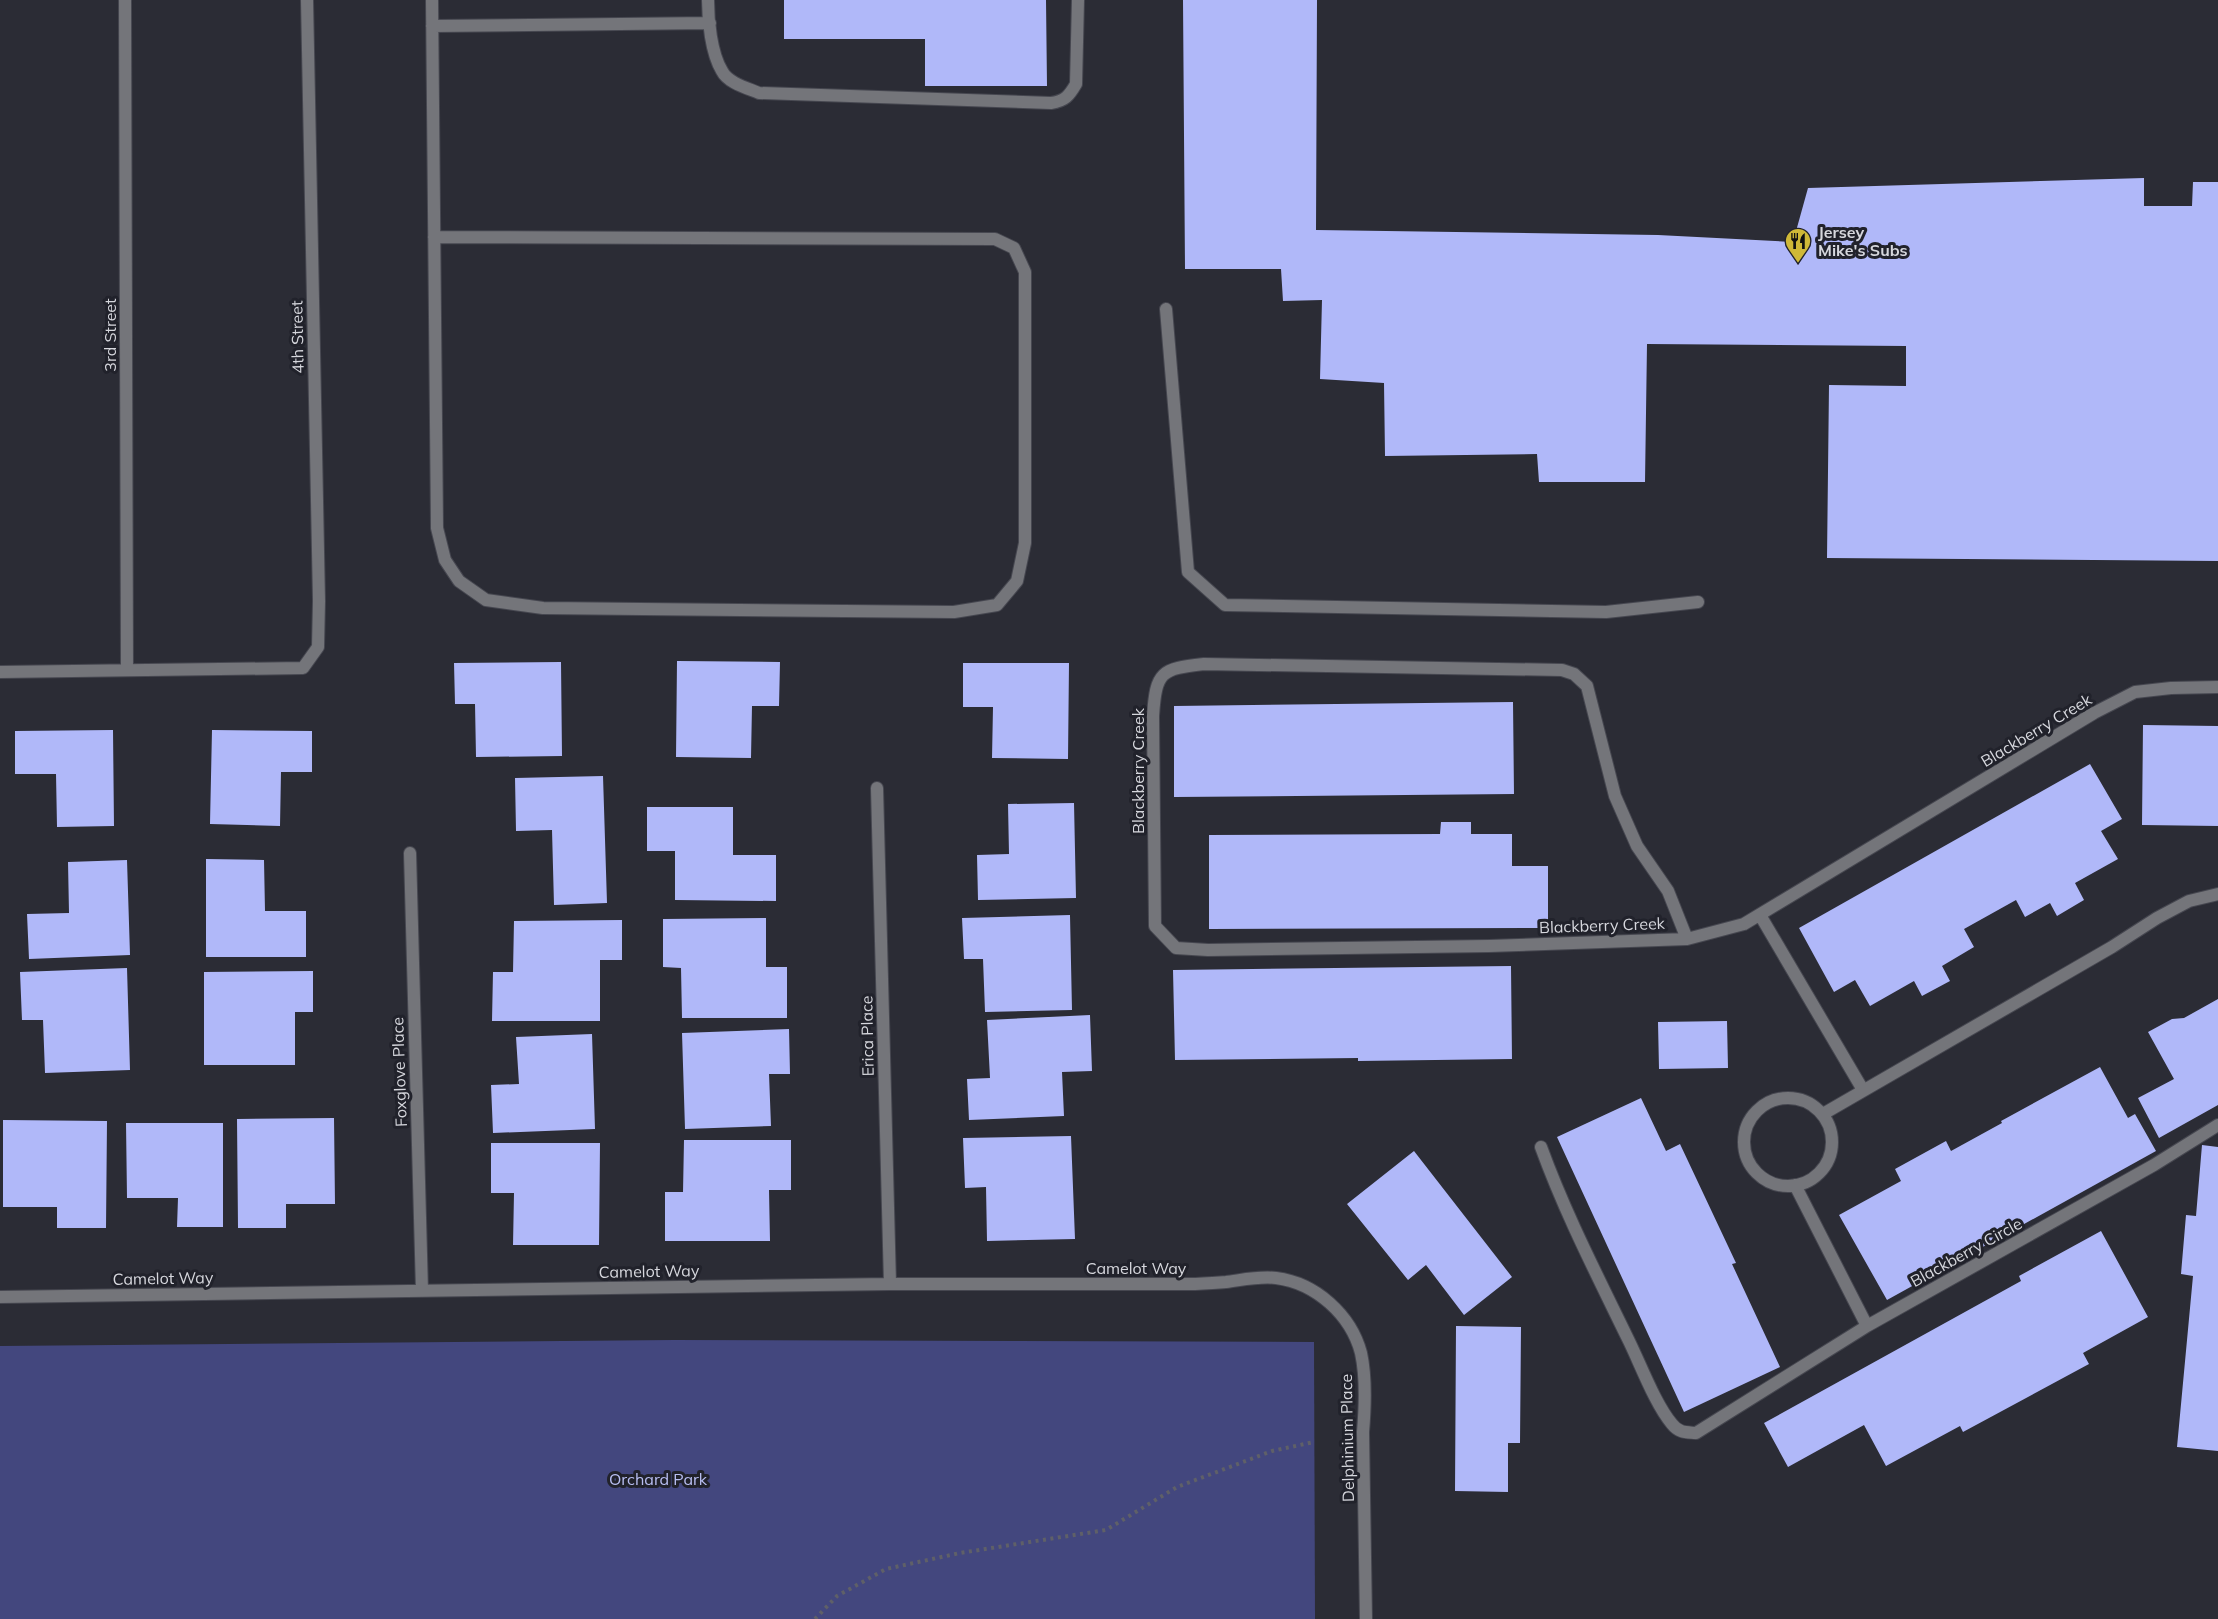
<svg xmlns="http://www.w3.org/2000/svg" width="2218" height="1619" font-family="Mulish,sans-serif">
	<style>
		.green { fill: #43477e }
		.building { fill: #b0b8f9 }
		.lines { fill: none; stroke-linecap: round; stroke-linejoin: round }
		.lane-casing { stroke: #464750; stroke-width: 14 }
		.street-casing { stroke: #464750; stroke-width: 14 }
		.path { stroke: #5f6068; stroke-width: 4; stroke-dasharray: 3 4.5; stroke-linecap: butt }
		.lane { stroke: #74757a; stroke-width: 12 }
		.street { stroke: #74757a; stroke-width: 12 }
		.labels { text-anchor: middle; dominant-baseline: central; stroke-width: 6; stroke-linejoin: round; paint-order: stroke }
		.poi-label { font-size: 16px; font-weight: bold; fill: #d6d7dd; stroke: #21222b; text-anchor: start }
		.street-label { font-size: 16px; fill: #d6d7dd; stroke: #21222b }
		.park-label { font-size: 16px; fill: #b8bef2; stroke: #21222b }
	</style>
	<rect width="100%" height="100%" fill="#2b2c35"/>
	<path class="green" d="M674,1340L1314,1342L1315,1619H0V1346Z"/>
	<path class="building" d="M784,0H1046L1047,86H925V39H784Z
		M1183,0H1317L1316,230L1658,235L1793,242L1808,188L2144,178V206H2192L2193,182H2218V561L1827,558L1829,385L1906,386V346L1647,344L1645,482H1539L1537,454L1385,456L1384,383L1320,379L1322,300L1283,301L1281,269H1185Z
		M677,661L780,662L779,706H752L751,758L676,757Z
		M561,662L562,756L476,757L475,704H455L454,663Z
		M963,663H1069L1068,759L992,758L993,707H963Z
		M1513,702L1514,794L1174,797V706Z
		M2143,725L2218,726V826L2142,825Z
		M113,730L114,826L57,827L56,774H15V731Z
		M212,730L312,731V772H281L280,826L210,824Z
		M2090,764L2122,819L2101,831L2118,859L2075,883L2084,900L2057,916L2050,903L2025,917L2016,900L1964,929L1974,947L1942,966L1950,981L1922,996L1914,981L1870,1006L1855,980L1834,992L1799,928Z
		M603,776L607,903L554,905L552,830L516,831L515,778Z
		M1074,803L1076,898L978,900L977,855L1009,854L1008,804Z
		M647,807H733V855H776V901L675,900V851H647Z
		M1441,822H1471V834H1512V866H1548V928L1209,929V835L1440,834Z
		M206,859L264,860L265,911H306V957H206Z
		M127,860L130,955L29,959L27,914L69,913L68,862Z
		M1070,915L1072,1010L985,1012L983,959H964L962,918Z
		M766,918V967H787V1018H682L681,968L663,967V919Z
		M622,920V960H600V1021H492L493,972H513L514,921Z
		M1511,966L1512,1059L1358,1061V1058L1175,1060L1173,970Z
		M127,968L130,1070L45,1073L43,1020H22L20,972Z
		M313,971V1012H295V1065H204V972Z
		M2218,999V1105L2159,1138L2138,1098L2174,1079L2148,1032L2172,1019L2184,1018Z
		M1090,1015L1092,1071L1062,1072L1064,1116L969,1120L967,1079L990,1078L987,1020Z
		M1727,1021L1728,1068L1659,1069L1658,1022Z
		M789,1029L790,1074H769L771,1126L685,1129L682,1033Z
		M592,1034L595,1129L493,1133L491,1085L519,1084L516,1037Z
		M2100,1067L2128,1118L2135,1114L2156,1151L1887,1300L1839,1215L1901,1181L1895,1169L1946,1141L1951,1151L2002,1123L2001,1121Z
		M1641,1098L1666,1151L1680,1144L1736,1263L1732,1264L1780,1367L1684,1412L1557,1137Z
		M334,1118L335,1204H286V1228H238L237,1119Z
		M3,1120L107,1121L106,1228H57V1207H3Z
		M126,1123H223V1227H177L178,1198H127Z
		M1071,1136L1075,1239L987,1241L986,1187L965,1188L963,1138Z
		M684,1140H791V1190H769L770,1241H665V1192H683Z
		M491,1143H600L599,1245H513L514,1193H491Z
		M2202,1145L2218,1147V1451L2177,1447L2193,1276L2181,1274L2186,1215L2196,1216Z
		M1414,1151L1512,1277L1464,1315L1426,1265L1408,1280L1347,1204Z
		M2101,1231L2148,1317L2083,1353L2089,1364L1963,1432L1960,1426L1886,1466L1864,1425L1788,1467L1764,1423L2021,1281L2019,1276Z
		M1456,1326L1521,1327L1520,1443H1508V1492L1455,1491Z"/>
	<g class="lines">
		<g class="lane-casing">
			<path id="lane" d="M432,0L437,528L445,560L459,581L486,600L543,608L954,612L997,605L1017,581L1025,543V272L1014,248L995,239L434,237
				M708,0C708,20 711,53 722,71C728,83 747,88 759,93L1051,103C1065,101 1069,96 1076,84L1078,0
				M432,26L710,23"/>
		</g>
		<g class="street-casing">
			<path id="street" d="M125,0L127,670
				M1166,309L1188,572L1225,605L1606,612L1698,602
				M1204,664L1562,670L1574,674L1587,686L1615,796L1637,846L1668,891L1687,939L1489,946L1208,950L1176,948L1155,926L1153,716C1156,671 1161,669 1204,664Z
				M0,672L303,668L318,647L319,601L307,0
				M877,788L890,1284
				M410,853L422,1291
				M1760,915L1863,1090
				M1687,939L1744,924L2094,713L2135,692L2171,688L2218,687
				M1744 1142a44 44 0 1 1 88 0a44 44 0 1 1-88 0Z
				M1823,1114L2112,947L2157,918L2189,901L2218,894
				M1541,1147C1565,1213 1597,1275 1628,1339C1640,1363 1655,1404 1672,1424C1679,1433 1686,1432 1696,1433L1867,1326L2154,1165L2218,1125
				M1795,1185L1867,1326
				M0,1297L890,1284H1189C1201,1284 1213,1283 1226,1282C1242,1280 1259,1276 1276,1278C1316,1283 1351,1315 1361,1353C1366,1376 1365,1409 1363,1432L1366,1619"/>
		</g>
		<path class="path" d="M815,1619L837,1596L886,1569L960,1553L1106,1530L1177,1487L1272,1451L1314,1442"/>
		<use href="#lane" class="lane"/>
		<use href="#street" class="street"/>
	</g>
	<defs>
		<g id="restaurant-pin" transform="scale(1.35)"><path d="M0 17L-7.5 6A9.5 9.5 0 1 1 7.5 6Z" fill="#cfb837" stroke="#21222b"/><path d="M-5-6h1v4h1v-4h1v4h1v-4h1v5L-1.5 .5V6h-2V.5L-5-1ZM5-6V6H3V1.5H1.5Q1.5-4 5-6Z" fill="#111"/></g>
	</defs>
	<g fill-rule="evenodd">
		<use href="#restaurant-pin" x="1798" y="241"/>
	</g>
	<g class="labels">
		<g class="poi-label">
			<text x="1818" y="232">Jersey<tspan x="1818" dy="18">Mike's Subs</tspan></text>
		</g>
		<g class="street-label">
			<text transform="translate(110 335) rotate(-90)">3rd Street</text>
			<text transform="translate(297 337) rotate(-91)">4th Street</text>
			<text transform="translate(2036 730) rotate(-31)">Blackberry Creek</text>
			<text transform="translate(1138 771) rotate(-90)">Blackberry Creek</text>
			<text transform="translate(1602 925) rotate(-2)">Blackberry Creek</text>
			<text transform="translate(867 1036) rotate(-91)">Erica Place</text>
			<text transform="translate(399 1072) rotate(-92)">Foxglove Place</text>
			<text transform="translate(1966 1252) rotate(-29)">Blackberry Circle</text>
			<text x="1136" y="1268">Camelot Way</text>
			<text transform="translate(649 1271) rotate(-1)">Camelot Way</text>
			<text transform="translate(163 1278) rotate(-1)">Camelot Way</text>
			<text transform="translate(1347 1438) rotate(-91)">Delphinium Place</text>
		</g>
		<g class="park-label">
			<text x="658" y="1479">Orchard Park</text>
		</g>
	</g>
</svg>
